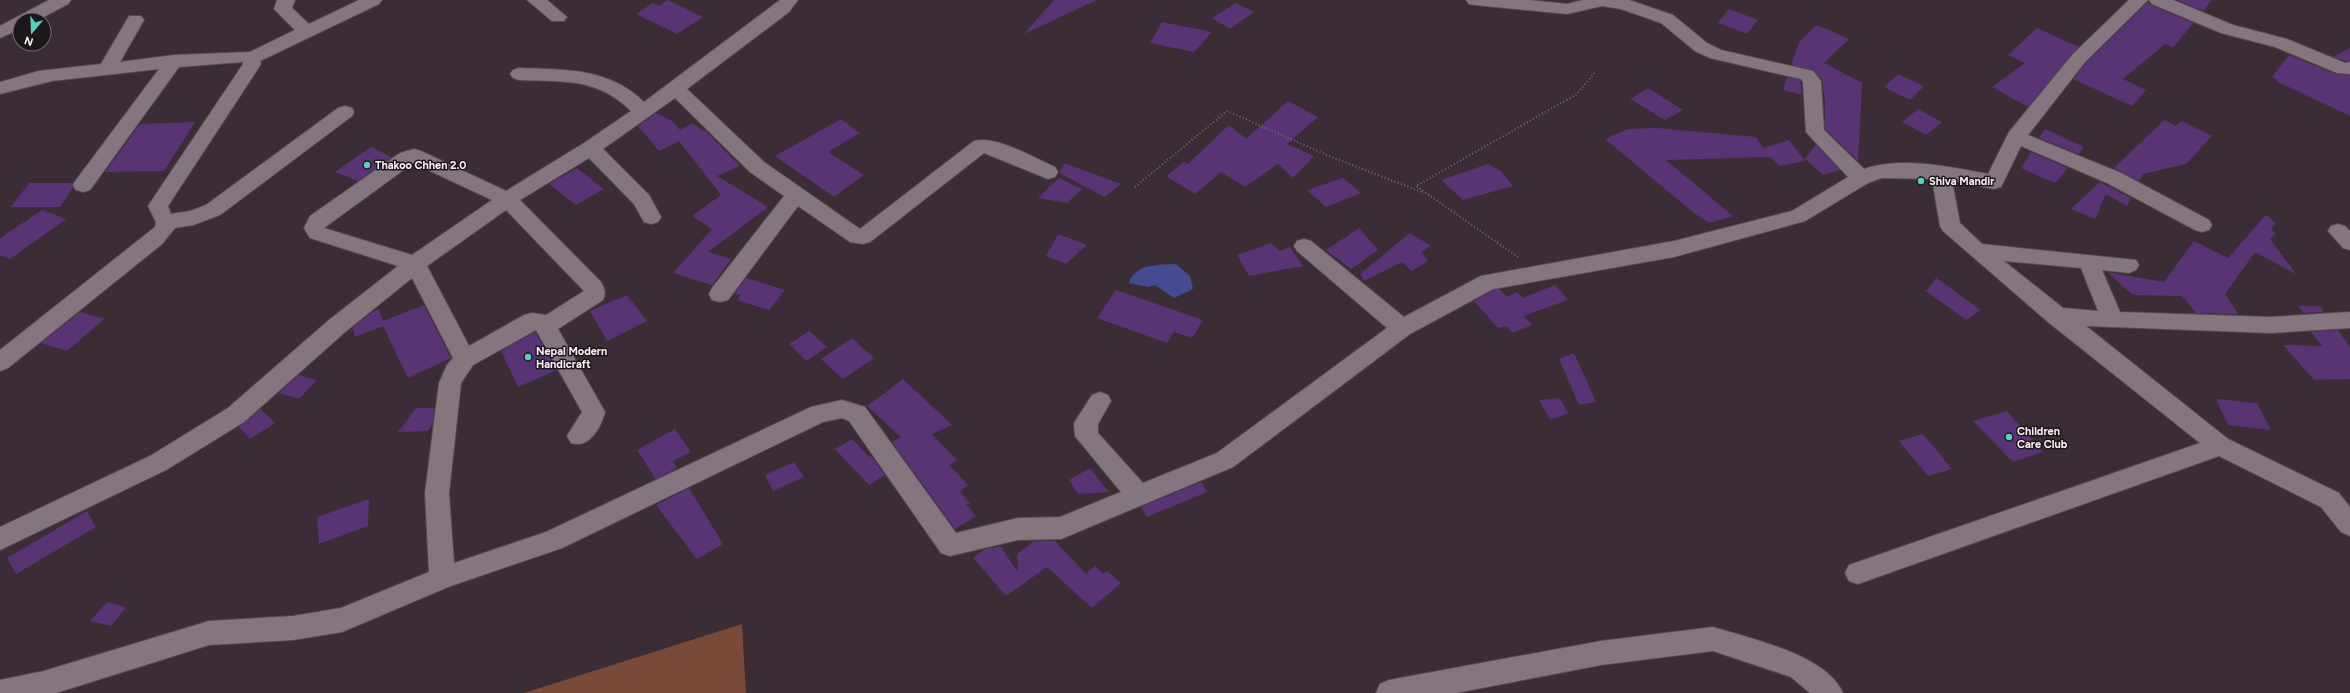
<svg xmlns="http://www.w3.org/2000/svg" width="2350" height="693" font-family="Figtree,sans-serif">
	<style>
		.green { fill: #794a37 }
		.water { fill: #454b90 }
		.building { fill: #593475 }
		.lines { fill: none; stroke-linecap: round; stroke-linejoin: round }
		.minor-casing { stroke: #554a51; stroke-width: 2 }
		.path { stroke: #796e75; stroke-width: 2; stroke-dasharray: 1 2.5; stroke-linecap: butt }
		.minor { fill: #85757f; fill-rule: evenodd }
		.poi-dot { fill: #5acebd; stroke: #1d171b; stroke-width: 1.5 }
		.labels { text-anchor: middle; dominant-baseline: central; stroke-width: 3; stroke-linejoin: round; paint-order: stroke }
		.poi-label { font-size: 11px; font-weight: bold; fill: #faf1f6; stroke: #1d171b; text-anchor: start }
	</style>
	<rect width="100%" height="100%" fill="#3a2d35"/>
	<path class="green" d="M742,624L746,693H524Z"/>
	<path class="water" d="M1176,264L1190,276L1193,289L1174,298L1155,285L1148,287L1129,283C1135,263 1159,265 1176,264Z"/>
	<path class="building" d="M668,0L703,17L677,34L636,14L653,3L659,6Z
		M1054,0H1097L1024,34Z
		M2177,0H2212L2203,11Z
		M2148,2L2151,5L2193,23L2173,48L2165,44L2123,79L2146,90L2132,106L2073,79L2086,63Z
		M1236,3L1254,12L1230,29L1212,18Z
		M1729,9L1758,20L1747,34L1718,23Z
		M1162,22L1212,32L1194,52L1150,43Z
		M1817,25L1849,39L1824,63L1862,83L1858,161L1825,129V102L1822,80L1813,70L1791,65L1799,42Z
		M2037,28L2079,47L2028,107L1992,87L2025,63L2008,55Z
		M2350,48V61H2345L2333,57Z
		M2289,55L2336,74L2350,75V116L2276,81L2278,80L2272,77Z
		M1898,74L1924,86L1910,100L1884,87Z
		M1787,77L1800,80L1802,95L1783,90Z
		M1648,88L1683,110L1665,120L1630,99Z
		M1288,101L1318,117L1287,144L1314,156L1293,178L1278,164L1245,187L1221,172L1195,194L1166,176L1184,162L1188,164L1229,125L1246,139Z
		M1918,109L1942,122L1926,135L1902,122Z
		M656,113L672,121L680,130L693,123L702,131L705,130L740,166L717,176L768,207L708,252L731,259L712,285L673,273L712,229L692,216L721,195L679,141L659,151L638,126Z
		M841,119L860,133L828,152L864,175L834,197L775,156Z
		M2164,120L2176,126L2181,121L2212,136L2186,164L2143,174L2139,181L2114,168Z
		M195,122L164,171L105,172L140,124Z
		M1657,128L1756,137L1763,148L1789,140L1805,161L1780,166L1770,157L1666,160L1733,216L1709,223L1694,213L1605,139L1628,129Z
		M2045,129L2084,147L2079,154L2039,138Z
		M1816,144L1840,170L1823,175L1805,159Z
		M371,147L392,157L358,181L335,172Z
		M2031,152L2068,168L2055,183L2021,168Z
		M1064,163L1121,184L1104,197L1060,173Z
		M1488,164L1501,171L1513,186L1463,200L1441,180Z
		M577,168L604,189L576,205L549,184Z
		M1059,178L1082,189L1067,203L1038,198Z
		M1343,178L1361,193L1326,207L1307,190Z
		M2100,182L2131,198L2127,206L2106,194L2095,219L2071,209Z
		M29,183H72L73,188L60,207H11Z
		M42,210L66,219L10,259L0,255V238Z
		M2266,215L2276,223L2271,230L2276,233L2270,239L2296,274L2255,252L2225,294L2238,314L2196,313L2182,296L2133,295L2107,272L2164,282L2194,241L2228,258Z
		M1359,228L1378,250L1351,269L1326,250Z
		M1410,233L1431,246L1421,252L1428,261L1412,271L1402,262L1364,281L1360,274Z
		M1058,234L1087,245L1066,264L1046,256Z
		M1271,243L1280,251L1290,247L1303,266L1249,276L1237,255Z
		M746,278L785,290L769,310L737,300L741,295L735,293Z
		M1936,278L1981,310L1966,320L1926,291Z
		M1555,285L1568,300L1524,316L1532,325L1512,333L1506,326L1498,328L1474,301L1494,290L1499,289L1507,297L1517,292L1523,298Z
		M1116,290L1203,320L1192,338L1174,332L1167,343L1097,318Z
		M627,295L647,321L607,341L590,311Z
		M424,305L451,358L408,378L383,326L355,337L352,328L372,312L379,309L383,321Z
		M2298,306H2320L2324,312L2304,313Z
		M80,312L104,319L67,351L41,343Z
		M2338,330L2350,347V379L2314,380L2283,345L2322,346L2311,332Z
		M809,331L827,347L806,361L789,344Z
		M535,332L557,370L518,387L501,351Z
		M852,338L874,358L843,379L821,359Z
		M1574,353L1596,402L1579,405L1559,359Z
		M299,375L317,380L299,399L279,393Z
		M903,379L952,425L932,434L957,460L949,465L968,485L960,491L970,504H966L976,516L955,529L892,442L901,437L867,406Z
		M1559,398L1569,413L1550,420L1539,400Z
		M2216,399L2257,403L2271,430L2228,425Z
		M416,408H434L433,422L428,431L398,432Z
		M261,409L275,423L250,439L239,427Z
		M2007,411L2043,452L2013,462L1973,421Z
		M675,429L691,452L673,461L677,468L656,479L637,450Z
		M1923,434L1952,469L1928,476L1899,441Z
		M852,439L869,457L871,456L885,475L869,485L835,449Z
		M794,462L804,477L773,491L765,475Z
		M1090,468L1109,492L1078,494L1069,480Z
		M1201,482L1207,492L1147,517L1141,507Z
		M689,488L723,544L697,559L656,505Z
		M369,499L368,526L319,544L317,517Z
		M87,511L96,527L16,574L7,558Z
		M1034,541H1055L1086,574L1095,566L1103,574L1107,571L1121,583L1092,608L1047,567L1006,596L973,558L985,549L1000,546L1018,572L1017,554Z
		M107,602L126,607L111,626L90,621Z"/>
	<g class="lines">
		<g class="minor-casing">
			<path id="minor" d="M49,0H71L68,4L38,20H20V29L0,38V26Z
				M277,0H295L292,8L309,24L359,0H382L379,4L260,61L261,64L168,206L171,214L190,211L206,205L338,108L345,106L352,108L354,112L352,116L220,215L193,225L175,228L162,244L8,368L0,371V350L155,227L156,222L148,206L243,64V62L179,67L90,190L83,192L76,190L73,185L76,180L159,69L52,81L0,94V82L39,71L101,64L129,16H141L144,20L120,62L174,55L250,52L295,30L274,9Z
				M527,0H547L567,17L564,21H552Z
				M780,0H798L789,12L687,89L764,162L860,229L974,141C996,135 1034,158 1055,167L1058,172L1055,177L1048,179L984,153L870,242L863,244L850,242L798,206L728,300L720,302L712,300L709,294L712,288L784,196L750,172L675,98L603,149L649,195L661,217L658,222L651,224L644,222L634,204L589,158L520,200L601,282C605,289 606,293 603,300L558,329L605,412C601,428 589,449 571,443L567,436L582,412L536,330L473,365L461,383L449,493L454,563L546,532L811,407L842,400L865,407L956,533L1018,518L1060,517L1121,492L1075,436L1074,423L1092,395L1100,392L1108,395L1111,401L1098,424V433L1143,483L1217,453L1387,328L1297,251L1294,246L1297,241L1304,239L1311,241L1404,317L1481,276L1674,241L1792,211L1848,177L1806,132L1803,82L1801,79L1710,58L1695,51L1661,23L1621,9L1602,6L1567,14L1475,5L1469,4L1466,0H1529L1567,4L1583,0H1629L1673,15L1707,43L1721,50L1813,71L1821,81L1824,130L1864,169C1901,156 1951,167 1988,174L2009,132L2073,54L2129,0H2148L2085,62L2028,135L2121,173L2209,220L2212,225L2209,230L2202,232L2195,230L2107,183L2021,146L2001,187L1994,189L1952,181L1960,223L1982,244L2136,260L2139,265L2136,270L2129,273L2102,270L2120,312L2271,317L2350,312V328L2271,333L2086,326L2228,439L2339,493L2350,507V536L2341,532L2321,507L2219,456L1858,584L1849,581L1845,573L1849,565L2200,443L2048,322L1943,231L1940,226L1932,179L1882,178L1868,183L1805,221L1798,223L1674,257L1493,289L1410,334L1233,467L1061,539L1018,540L950,556L941,553L849,421L842,418L823,422L562,548L448,587L342,632L293,640L209,645L56,693H0V680L44,671L209,621L293,616L341,608L429,572L425,493L439,383L447,365L453,358L412,278L345,332L244,422L166,470L0,550V527L150,456L228,408L329,320L398,266L310,238L304,228L310,216L400,153L414,149L421,151L506,191L584,143L631,111C597,77 563,82 519,80L513,78L510,74L513,70L519,68C565,70 608,67 644,102ZM413,163L492,200L412,255L324,228ZM506,210L584,291L546,315L532,313L524,315L469,346L427,266ZM2004,261L2081,268L2098,311L2063,308Z
				M2149,0H2173L2233,25L2287,39L2345,63L2350,62V74L2337,73L2275,47L2221,33L2152,4Z
				M2338,224L2345,226L2350,231V250L2343,248L2328,231L2331,226Z
				M1713,627C1751,639 1826,654 1843,693H1810L1791,677L1713,651L1601,665L1456,693H1376L1380,684L1389,680L1601,641Z"/>
		</g>
		<path class="path" d="M1135,187L1227,111L1329,156L1424,193
			M1518,257L1416,186L1577,94L1596,71"/>
		<use href="#minor" class="minor"/>
	</g>
	<g class="poi-dot">
		<circle cx="367" cy="165" r="4"/>
		<circle cx="1921" cy="181" r="4"/>
		<circle cx="528" cy="357" r="4"/>
		<circle cx="2009" cy="437" r="4"/>
	</g>
	<g class="labels">
		<g class="poi-label">
			<text x="375" y="165">Thakoo Chhen 2.0</text>
			<text x="1929" y="181">Shiva Mandir</text>
			<text x="536" y="351">Nepal Modern<tspan x="536" dy="13">Handicraft</tspan></text>
			<text x="2017" y="431">Children<tspan x="2017" dy="13">Care Club</tspan></text>
		</g>
	</g>
	<g transform="translate(32 32) rotate(199)"><circle r="19" fill="#1d171b" stroke="#756e73"/>
	<path d="M0-3L7 15L0 10L-7 15Z" fill="#5acebd"/>
	<text y="-6" font-size="11" font-weight="bold" text-anchor="middle" fill="#faf1f6">N</text>
	</g>
</svg>
